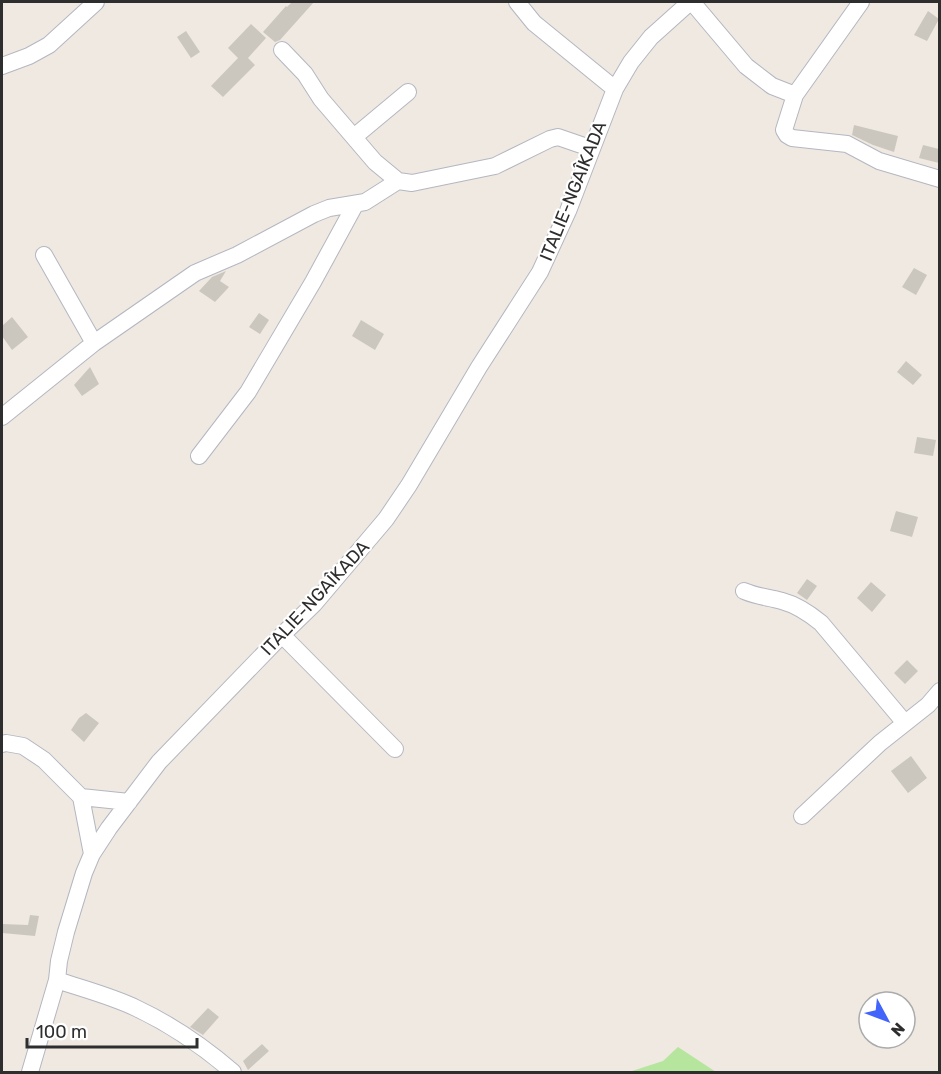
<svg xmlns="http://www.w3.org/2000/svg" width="941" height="1074" font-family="Rubik,sans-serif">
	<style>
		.green { fill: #b6e59e }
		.building { fill: #cbc7bf }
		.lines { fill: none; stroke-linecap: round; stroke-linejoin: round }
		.minor-casing { stroke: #b4b7c1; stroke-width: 18 }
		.minor { stroke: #fff; stroke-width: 16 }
		.labels { text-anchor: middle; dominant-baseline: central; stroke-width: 4.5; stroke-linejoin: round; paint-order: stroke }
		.street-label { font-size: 18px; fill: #2e2e2e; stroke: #fff }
	</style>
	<rect width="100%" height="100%" fill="#efe9e1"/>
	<path class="green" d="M678,1047L716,1072H629L663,1061Z"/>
	<path class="building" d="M292,2H314L280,40L275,42L263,32L286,6L287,7Z
		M928,11L939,19L927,41L914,35Z
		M251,24L266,38L248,58L255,65L223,97L211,86L238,58L228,48Z
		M186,31L200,52L191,58L177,37Z
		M854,125L898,136L894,152L873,145L852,135Z
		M923,145L939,149V163L919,158Z
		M914,268L927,275L916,295L902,287Z
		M226,271L220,281L229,287L215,302L199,291L212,277Z
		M259,313L269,320L260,334L249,327Z
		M12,317L28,337L12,350L2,336V326Z
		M361,320L384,334L375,350L352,336Z
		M906,361L922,375L913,385L897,372Z
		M90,367L99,384L82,396L74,385Z
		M917,437L936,440L933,456L914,453Z
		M896,511L918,517L912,537L890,531Z
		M807,579L817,586L807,600L797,593Z
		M871,582L886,595L872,612L857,598Z
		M907,660L918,671L905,684L894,673Z
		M86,713L99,723L84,742L71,730L79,718Z
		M911,756L927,778L908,793L891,771Z
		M30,915L39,916L35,936L2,933V924L28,925Z
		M208,1008L219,1017L203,1035L190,1027Z
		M262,1044L269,1051L248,1070L243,1061Z"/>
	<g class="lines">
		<g class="minor-casing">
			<path id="minor" d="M517,2L534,23L615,89
				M692,2L746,66L772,86L795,95
				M861,2L795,95L784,130L787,135L792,138L847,144L879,161L940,179
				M282,50L305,74L321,99L375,162L398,181L412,183L495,166L550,139L558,137L590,148
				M2,66L29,56L49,45L96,2
				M354,137L408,92
				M44,255L94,343
				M2,417L94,343L195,273L237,255L314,214L329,208L365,202L398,181
				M199,456L248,392L313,282L355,205
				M744,591C758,597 768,597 782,601C797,605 810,614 821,623L905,723
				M282,635L395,749
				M2,744L6,743L23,746L44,760L81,797L92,854
				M81,797L129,802
				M802,816L880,743L928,705L940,691
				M57,980C83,989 111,996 136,1008C170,1024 205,1048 233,1072
				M30,1072L57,980L59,961L66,932L84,873L92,854L109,828L159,762L282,635L314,604L386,519L409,485L479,367L540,272L568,211L615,89L631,62L651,37L690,2"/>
		</g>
		<use href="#minor" class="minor"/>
	</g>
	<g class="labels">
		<g class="street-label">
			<text transform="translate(573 191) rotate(-68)">ITALIE-NGAÎKADA</text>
			<text transform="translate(315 598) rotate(-47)">ITALIE-NGAÎKADA</text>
		</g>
	</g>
	<rect width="941" height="1074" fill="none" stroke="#2e2e2e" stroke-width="6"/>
	<g transform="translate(887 1020) rotate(131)"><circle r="28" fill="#ffffff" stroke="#ababab" stroke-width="1.5"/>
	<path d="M0-4.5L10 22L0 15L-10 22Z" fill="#4264fb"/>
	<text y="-9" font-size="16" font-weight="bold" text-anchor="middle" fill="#2e2e2e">N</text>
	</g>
	<path d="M27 1038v9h170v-9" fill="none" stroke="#2e2e2e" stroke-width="3"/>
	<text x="36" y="1038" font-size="18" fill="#2e2e2e" stroke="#ffffff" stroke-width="4.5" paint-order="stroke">100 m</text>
</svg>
